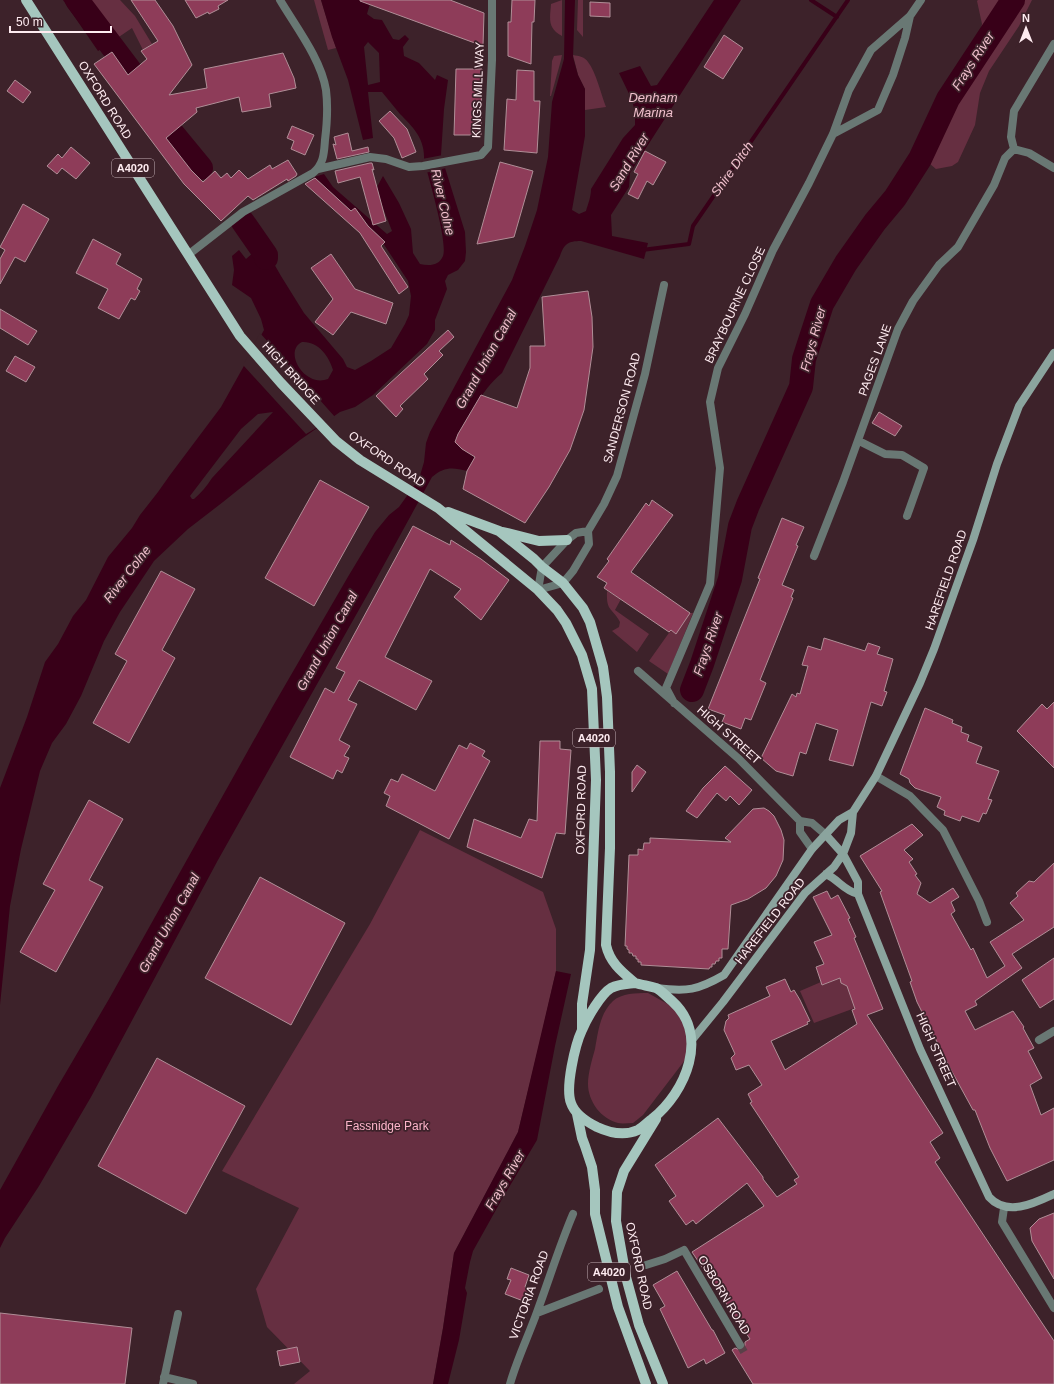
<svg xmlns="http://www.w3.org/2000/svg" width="1054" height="1384" font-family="Arial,sans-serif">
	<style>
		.green { fill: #662f41 }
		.water { fill: #380018; fill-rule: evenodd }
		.pier { fill: #3d222a }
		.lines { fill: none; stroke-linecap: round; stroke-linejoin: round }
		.stream { stroke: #380018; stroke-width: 4 }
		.river { stroke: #380018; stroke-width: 24 }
		.building { fill: #8e3c59; stroke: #b08e97 }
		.street-tunnel { stroke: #5a4048; stroke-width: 8; stroke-dasharray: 8 4; stroke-linecap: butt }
		.street { stroke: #697874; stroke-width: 8 }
		.secondary { stroke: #8ba49e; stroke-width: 8 }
		.primary { stroke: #a5c6be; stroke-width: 10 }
		.labels { text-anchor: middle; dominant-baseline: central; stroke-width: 3.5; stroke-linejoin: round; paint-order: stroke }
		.shield { fill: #3d222a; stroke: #c4afb5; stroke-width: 1 }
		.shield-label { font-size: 11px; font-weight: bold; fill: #feebf0 }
		.street-label { font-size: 12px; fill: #feebf0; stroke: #3d222a }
		.park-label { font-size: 12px; fill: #fdb5ca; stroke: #3d222a }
		.water-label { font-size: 13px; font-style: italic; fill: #f1c0cd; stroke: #3d222a }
	</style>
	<rect width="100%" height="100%" fill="#3d222a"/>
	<path class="green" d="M85,0H120L135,16L152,44L143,50L132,28L113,41Z
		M314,0H321L336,48L328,50Z
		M562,0V36C547,28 550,19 551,4Z
		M578,0H583V37L577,30Z
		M978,0H1032L1019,26L989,71L980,93L975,125L958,162L952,166L936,169L930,164L924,143L929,128L950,104L979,39L982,24L977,1Z
		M562,55L561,60L551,96H550L552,61L554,56Z
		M573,55C579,56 585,57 588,62C596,72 601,94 606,107L585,110V89L578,75Z
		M607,591L621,599L615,610L649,634L637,652L612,631L619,627L620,622C612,607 606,612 607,591Z
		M690,613H693L668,674L649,661L671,630L676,633Z
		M420,830L543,892L556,929V971L541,1037L518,1132L454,1253L443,1328L433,1384H294L310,1371L267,1327L256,1289L299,1208L222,1171L370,924Z
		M840,978L842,984L847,985L855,1008L814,1023L800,991L821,982L823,985Z
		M648,993L673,1007L687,1028L690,1050L685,1060L643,1115L633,1123C628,1123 622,1124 618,1123C601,1119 588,1101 588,1084C588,1073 592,1060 595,1049C598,1032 600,1013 613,1001C622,993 636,993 648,993Z"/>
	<path class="water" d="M63,0H85L113,41L98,51Z
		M321,0H371L367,14L374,19L382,20L393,39L399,40L405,35L409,39L403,47L404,56L419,63L435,80L437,75L448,80L444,109L441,155L465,232L466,252L465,261L458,270L448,275L445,281L447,289L435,320V330L427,344L373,395L355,407L340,412L300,440L223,502L188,529L154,561L120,612L104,641L81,696L66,724L52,743L40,771L21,849L10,906L0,1005V788L27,717L45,662L58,644L73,616L86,600L108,557L132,528L140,515L158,492L170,475L221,407L264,330L261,319L251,298L232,285L234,270L232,256L239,250L246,259L254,252L245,235L255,226L274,249L273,262L281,276L304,313L343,359L347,367L355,370L371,361L391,348L405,324L409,315L411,296L408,281L377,234L314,177L324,174L333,187L387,234L392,231L381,203L377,187L383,176L399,203L411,229L413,253L420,264C429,266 439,266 443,256C448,241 428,177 424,159C425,139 413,127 400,114C394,107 388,99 382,92H368L373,138L363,140L348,80L332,37ZM368,42L379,53L380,82L368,85L364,47ZM302,342C318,341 329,356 333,370L328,379C304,388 283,351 302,342ZM273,412L212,478C207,486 201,493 194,499H192L190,496L241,429L258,414Z
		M565,0H575L573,57L578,75L585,89V136L572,210L579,214L586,211C588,204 591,197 591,189L623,138L635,125V113L632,100L619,73L640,66L651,86L657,85L683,47L714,0H741L630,173L629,187L611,215L612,236L648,243L644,259L581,241C568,241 564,244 560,256L502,373C480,391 469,418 456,442L462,449L475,457L467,471C452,467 444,467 432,477L374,583L218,860L91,1097L39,1186L5,1238L0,1248V1190L58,1086L109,999L273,706L349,575L375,532L389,515L399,507L419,479L424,462L426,443L430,432L512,280L525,246L537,210L548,157L552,102L564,59Z
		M696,663L710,667L698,693L685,687Z
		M556,971L571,974L555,1046L537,1140L502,1199L473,1251L470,1262L465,1288L467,1293L459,1340L448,1384H433L443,1328L454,1253L518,1132Z"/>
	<path class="pier" d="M443,155L446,168L425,173L422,159Z
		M260,333L335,417L306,434L243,365Z"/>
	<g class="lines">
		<path class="stream" d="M811,0L837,17
			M642,250L689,244L693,226L848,0"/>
		<path class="river" d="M77,0L138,81
			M173,134L201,168
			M243,222L266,255V258
			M692,690L702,664L730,579L740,526L748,505L801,387L804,359L822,304L846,263L875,222L895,198L920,159L948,99L1013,0"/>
	</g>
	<path class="building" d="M131,0H155L173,26L192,65L169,95L207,88L204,69L283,53L294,78L296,88L269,94L271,107L242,112L239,97L196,108L197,112L166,138L191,170L203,182L215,171L221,178L227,173L231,178L239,170L248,179L270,165L272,169L288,160L297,174L296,176L288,181L287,179L253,200L248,196L221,221L184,184L94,64L112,52L128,75L147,59L141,51L158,41Z
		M185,0H228L218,6L219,9L209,14L208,12L196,18Z
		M360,0H450L484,13L483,46L360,1Z
		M512,0H535L534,22H532L531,64L508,56V22H511Z
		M590,2L610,3V17L590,16Z
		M724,35L743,48L723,79L704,67Z
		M456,69H482L481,135H454Z
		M517,70L534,71V101H540L537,153L504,150L507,99L516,100Z
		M15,80L31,92L23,103L7,91Z
		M390,111L407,129L416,152L402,158L394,138L379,121Z
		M292,126L314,135L305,155L291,149L294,141L287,138Z
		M348,133L352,151L368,147L369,152L337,159L333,144L336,145L334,137Z
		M71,147L90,163L76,179L62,168L57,174L47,166L58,154L62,158Z
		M645,151L666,162L653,185L647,181L638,199L628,194L638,174L634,172Z
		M500,162L533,171L514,237L477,244Z
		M370,163H372L374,170L372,169L386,221L373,225L360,177L338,183L335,171Z
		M315,178L351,211L355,208L368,226L385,242L381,246L408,287L399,294L360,233L305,184Z
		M23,204L49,219L25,262L15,257L0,284V259L5,250L0,247Z
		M93,239L121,254L116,264L142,279L137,289L140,291L135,300L131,298L119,319L98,308L108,289L76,273Z
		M331,254L355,289L393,303L386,324L351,312L333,335L315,322L333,299L311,268Z
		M588,291L592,317L593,347L584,410L570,450L549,487L525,523L463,489L467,471L475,457L462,449L455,442L458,434L481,395L517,408L530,368V346H545L542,297Z
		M0,309L37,331L28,345L0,328Z
		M448,330L454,337L439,351L443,355L424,374L428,379L400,406L403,409L396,417L376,396Z
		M15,356L35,367L26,382L6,371Z
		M879,412L902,426L895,436L872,423Z
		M320,480L369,507L314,606L265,578Z
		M652,500L673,515L631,572L690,613L676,634L671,630L669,632L604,588L607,583L597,577L609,561L607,559L646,503L649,506Z
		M782,518L804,527L796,545L798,546L782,585L794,590L791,597L793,598L760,680L766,683L751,720L745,718L741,729L722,722L725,715L708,709L760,579L758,578Z
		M413,526L450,545L451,540L481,559L509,580L481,620L454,597L461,589L430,569L385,657L432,681L416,710L359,680L348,700L357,704L339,740L350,746L344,756L349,758L342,773L337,770L333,779L290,757L325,688L334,693L345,672L336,668Z
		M161,571L195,589L162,650L175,658L129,743L93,723L127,661L115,654Z
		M824,638L865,651L868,643L880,647L877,654L893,659L884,691L887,692L882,706L871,702L853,766L829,760L838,730L816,723L806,754L800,752L793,776L776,771L761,758L792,694L796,697L797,693L800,694L808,666L802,665L808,646L821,650Z
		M1054,702V768L1017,731L1042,704L1047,709Z
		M925,708L953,720L952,723L962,727L961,732L969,735L967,741L982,747L976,763L999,771L988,799L992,800L986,814L983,813L979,822L962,816L960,821L944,815L945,811L937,807L941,797L915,788L910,783L909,779L900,774Z
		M540,741H560V749L571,750L565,834L556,833L542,878L467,847L474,819L521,838L529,819L537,821Z
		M470,743L485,751L482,756L490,761L449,839L386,806L390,796L384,793L391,779L398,782L402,774L435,791L459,745L467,749Z
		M637,765L646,772L632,792V772Z
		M725,766L752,790L739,805L730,796L726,801L717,793L697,818L686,811L703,788Z
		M89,800L123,819L89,880L103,887L56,972L20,952L55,890L43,884Z
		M764,808L769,811L774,816L781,830L784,840L783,860L776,876L766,888L748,899L731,905L728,949H722V958H719V961H716L715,964H712V967H710L709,969L641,965V962H638V959H636V956H633L632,953H629V950L627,949V946H625L629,855H638V849L643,850L644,843H650V838L731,842L725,838L753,809Z
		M912,824L923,835L904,850L913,859L909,862L917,874L915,875L921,883L917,894L930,903L953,888L959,897L951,902L955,911L951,914L971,950L973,948L987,978L1005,966L990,942L1024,920L1010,903L1018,896L1016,893L1029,881L1034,882L1054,863V927L1012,954L1022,968L975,1001L977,1005L965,1011L975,1030L1013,1011L1024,1027L1023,1028L1034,1048L1028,1051L1042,1078L1030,1085L1041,1115L1054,1108V1160L1007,1181L990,1148L975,1110H973L950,1068L917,1002L910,982L912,981L899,945L880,892L882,891L860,856Z
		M260,877L345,923L291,1025L205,978Z
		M827,891L831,899L838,895L850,918L848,919L856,937L854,938L883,1009L867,1015L943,1133L930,1142L940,1158L935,1162L1054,1341V1384H753L732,1350L735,1348L740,1350H743L745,1345V1342L750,1339L692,1252L764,1206L747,1183L696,1224L693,1220L686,1225L669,1201L676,1196L655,1165L718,1118L763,1177V1179L777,1197L797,1184L794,1180L799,1177L750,1103L752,1102L748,1094L762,1085L749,1065L736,1070L731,1058L735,1054L724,1030L726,1021L729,1018L728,1015L770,996L766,987L785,979L791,992L794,990L800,1000L810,1021L807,1022L808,1024L771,1041L785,1070L857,1024L852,1010L855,1009L847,986L841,983L840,978L822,985L816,967L824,964L814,942L832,935L813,897Z
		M1054,958V999L1040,1008L1022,980Z
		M157,1058L245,1106L186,1214L98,1166Z
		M1054,1213V1279L1032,1241L1030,1228L1039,1219Z
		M511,1268L529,1275L525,1287L530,1289L526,1302L505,1294L511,1280L507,1279Z
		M677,1271L712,1330H713L725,1353L706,1364L704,1359L688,1368L660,1309L665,1306L653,1285Z
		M0,1313L132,1328L125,1384H0Z
		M297,1347L300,1362L280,1366L277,1351Z"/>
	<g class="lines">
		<path class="street-tunnel" d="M740,1345L744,1352"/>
		<path class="street" d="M833,134L878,110L893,75L905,38L910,16
			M1014,149L1011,137L1014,111L1054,44
			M1014,149L1029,153L1054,168
			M318,169L370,157L386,159L409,167L423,166L481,155L488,147L492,60V0
			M188,255L243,212L313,173C324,164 324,153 325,140C327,124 328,106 326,90C321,59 296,27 280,0
			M859,441L885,454L902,455L924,468L907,516
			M588,531L604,504L617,476L645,374L664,285
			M588,531L589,544L573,571L563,583L538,590L542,567L567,540L576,533Z
			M814,556L843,482L898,329L913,301L939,265L958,247L994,185L1005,158L1014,149
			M638,671L739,759L800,821L812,823L826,835
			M674,703L666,688L710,584L720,468L710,402L718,368L745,314L773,250L809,183L833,134L849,90L871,50L910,16L921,0
			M876,776L910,796L943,830L979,901L987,922
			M800,821V832L812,849
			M1039,1040L1054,1031
			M1004,1208L1002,1222L1054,1308
			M646,1265L665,1259L684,1250L740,1345
			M537,1313L599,1289
			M164,1377L193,1384
			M163,1384L178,1314
			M510,1384C517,1359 528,1337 537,1312C549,1280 559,1247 573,1214"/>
		<path class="secondary" d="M826,835L843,854L858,882V894L920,1049L989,1197C1007,1217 1035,1203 1054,1194
			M826,874C839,880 843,890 858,894
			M657,988C687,992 698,990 724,975L812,849L839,820L853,812
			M692,1040L723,1002L805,893L834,867L843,854L851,833L853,812L876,776L920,683L934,649L973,540L997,464L1019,406L1054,353"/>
		<path class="primary" d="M26,0L240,336L281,383L336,441L360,460L438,508L538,590L557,610L566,623L582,655L592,689L596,780L590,950L582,1004V1030
			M448,512L499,531L534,559L542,567L563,583L583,608L590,622L603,667L607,697L610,772V848L606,945C610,963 622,972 635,983
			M503,532L539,541L567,540
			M635,983C642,985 649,986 656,988C661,990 667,997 672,1001C710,1035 686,1092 652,1119C648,1122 643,1127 638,1130C625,1136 610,1133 597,1127C587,1122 575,1115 571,1103C565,1088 575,1045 582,1030C587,1018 601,994 611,988C619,984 627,984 635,983Z
			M577,1114L582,1138L585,1146L592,1167L595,1190V1214L618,1307L646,1384
			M656,1119L624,1171L617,1192L616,1221L626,1277L639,1325L663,1384"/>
	</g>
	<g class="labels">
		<g class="shield">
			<rect x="112" y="159" width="42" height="18" rx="3"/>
			<rect x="573" y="729" width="42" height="18" rx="3"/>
			<rect x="588" y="1263" width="42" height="18" rx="3"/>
		</g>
		<g class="shield-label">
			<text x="133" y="168">A4020</text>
			<text x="594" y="738">A4020</text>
			<text x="609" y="1272">A4020</text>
		</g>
		<g class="street-label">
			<text transform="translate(478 90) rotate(-88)">KINGS MILL WAY</text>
			<text transform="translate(105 100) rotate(58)">OXFORD ROAD</text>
			<text transform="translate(735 305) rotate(-65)">BRAYBOURNE CLOSE</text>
			<text transform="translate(875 360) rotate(-70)">PAGES LANE</text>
			<text transform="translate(291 373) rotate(48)">HIGH BRIDGE</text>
			<text transform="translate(622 408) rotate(-75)">SANDERSON ROAD</text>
			<text transform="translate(387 459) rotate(34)">OXFORD ROAD</text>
			<text transform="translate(946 580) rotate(-71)">HAREFIELD ROAD</text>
			<text transform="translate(729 735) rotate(42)">HIGH STREET</text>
			<text transform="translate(581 810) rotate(-89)">OXFORD ROAD</text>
			<text transform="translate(770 921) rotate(-52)">HAREFIELD ROAD</text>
			<text transform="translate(936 1050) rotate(66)">HIGH STREET</text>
			<text transform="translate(639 1266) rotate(78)">OXFORD ROAD</text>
			<text transform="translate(529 1295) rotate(-70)">VICTORIA ROAD</text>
			<text transform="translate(724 1295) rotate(59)">OSBORN ROAD</text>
		</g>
		<g class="park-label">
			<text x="387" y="1126">Fassnidge Park</text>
		</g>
		<g class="water-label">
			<text transform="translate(973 61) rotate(-57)">Frays River</text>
			<text x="653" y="97">Denham<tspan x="653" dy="15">Marina</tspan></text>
			<text transform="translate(629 162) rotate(-59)">Sand River</text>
			<text transform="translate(732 169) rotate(-55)">Shire Ditch</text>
			<text transform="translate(443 202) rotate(77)">River Colne</text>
			<text transform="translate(813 339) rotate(-75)">Frays River</text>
			<text transform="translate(486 359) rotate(-61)">Grand Union Canal</text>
			<text transform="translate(127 574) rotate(-52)">River Colne</text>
			<text transform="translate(327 641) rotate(-61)">Grand Union Canal</text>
			<text transform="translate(708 644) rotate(-71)">Frays River</text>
			<text transform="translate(169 923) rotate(-61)">Grand Union Canal</text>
			<text transform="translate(505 1180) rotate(-60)">Frays River</text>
		</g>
	</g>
	<g transform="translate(1026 28)" stroke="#3d222a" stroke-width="3" paint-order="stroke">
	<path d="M0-3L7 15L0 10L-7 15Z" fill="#feebf0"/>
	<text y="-6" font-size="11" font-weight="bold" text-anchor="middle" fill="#feebf0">N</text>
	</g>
	<path d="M10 26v6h101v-6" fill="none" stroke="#feebf0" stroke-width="2"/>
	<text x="16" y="26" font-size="12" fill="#feebf0" stroke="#3d222a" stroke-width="3" paint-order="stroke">50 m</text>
</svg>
